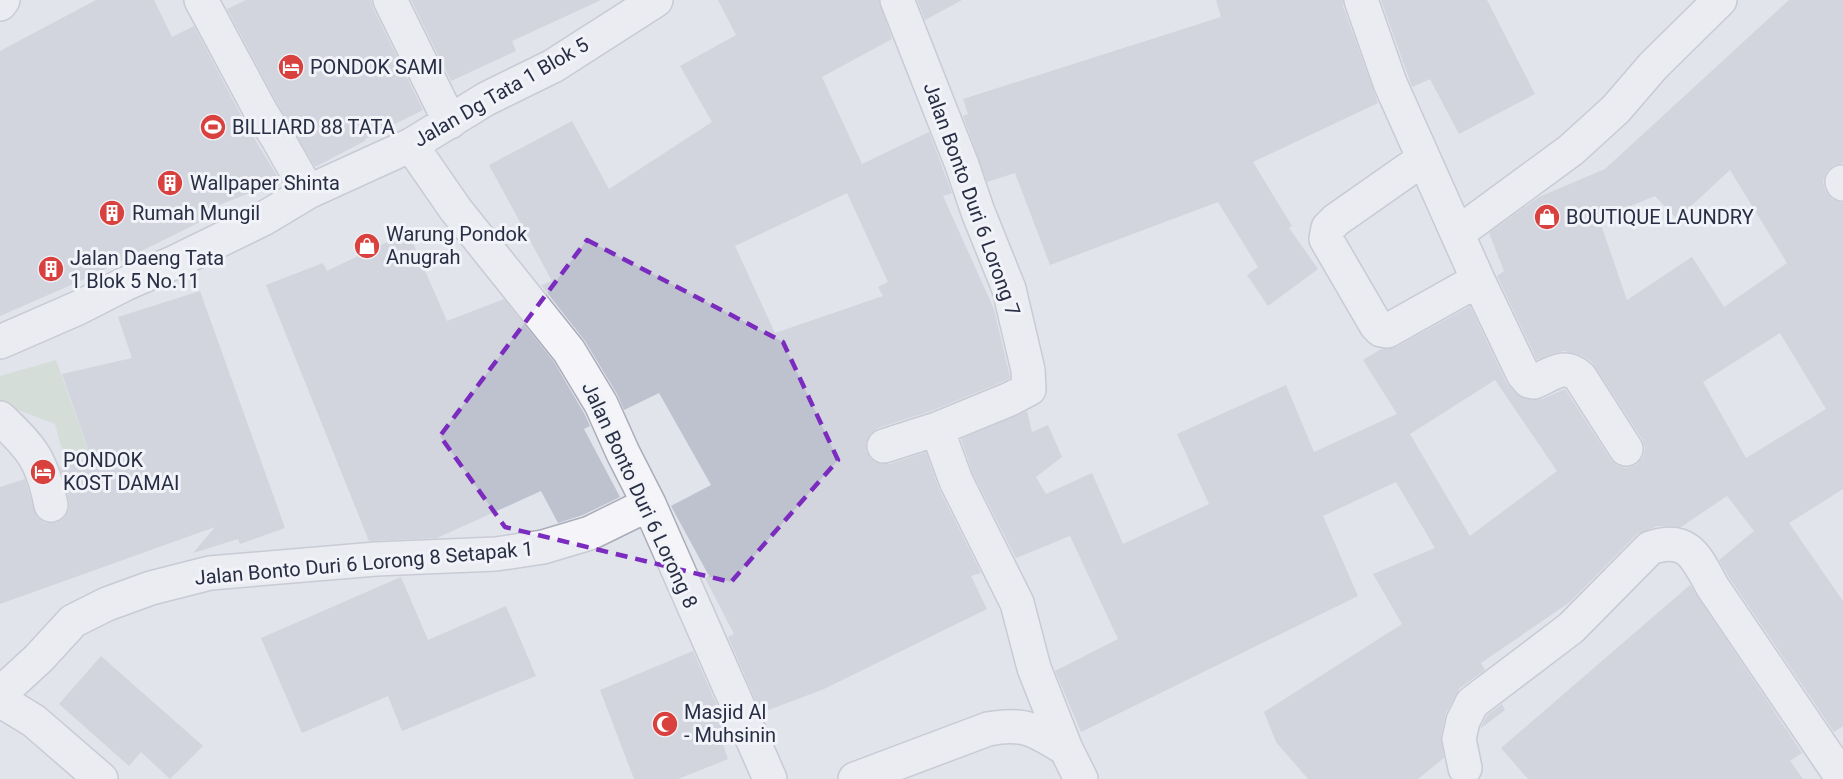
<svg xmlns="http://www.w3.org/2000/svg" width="1843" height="779" font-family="Roboto,sans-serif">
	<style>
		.green { fill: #c4d5c2 }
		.building { fill: #bec2ce; fill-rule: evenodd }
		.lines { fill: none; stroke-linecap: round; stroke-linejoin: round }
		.street-casing { stroke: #aaadb9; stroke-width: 36 }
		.street { stroke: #f5f5f9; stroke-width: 33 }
		.marked { fill: none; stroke: #7b2cbf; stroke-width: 4.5; stroke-dasharray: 12 8; stroke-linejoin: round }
		.labels { text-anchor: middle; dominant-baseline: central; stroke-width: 6; stroke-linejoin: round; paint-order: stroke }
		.poi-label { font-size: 20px; fill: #282e44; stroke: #f1f3f8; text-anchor: start }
		.street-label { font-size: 20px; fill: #282e44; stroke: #f1f3f8 }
	</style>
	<rect width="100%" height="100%" fill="#e1e4eb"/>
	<path class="green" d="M56,360L90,455L67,461L60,443L55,424L0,403V376Z"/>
	<path class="building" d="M96,0H154L172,37L194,26L244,121L280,181L219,205L222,211L87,278L0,316V51Z
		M246,0H371L373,8L423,110L365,139V141L315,167L277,103L227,9Z
		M411,0H601L512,41L516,51L451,81Z
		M718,0H879L892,39L822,77L862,164L929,132L952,193L943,196L994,309L1009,373L1010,378L1002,382L931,411L878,428L870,434L866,443V451L871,459L881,464H890L926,452L939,489L981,573L971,576L987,609L824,689L761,713L728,637L734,634L705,578L709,576L671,506L711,485L659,393L624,410L617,394L585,341L541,285L552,281L489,165L572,121L609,189L712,122L680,66L736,35ZM847,193L888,282L878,287L883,296L775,333L735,246Z
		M917,0H962L925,20Z
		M1216,0H1343V6L1378,103L1253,162L1292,226L1289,228L1318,269L1268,306L1247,275L1258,267L1218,202L1050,265L1015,173L987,182L963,116L968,114L963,99L1221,17Z
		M1381,0H1487L1535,94L1459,134L1430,79L1412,87Z
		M1789,0H1843V163L1834,165L1827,171L1823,181L1825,190L1832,199L1843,203V489L1789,523L1843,601V726L1834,732L1728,576L1719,560L1754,531L1727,496L1681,527L1658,526L1637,534L1570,602L1481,663L1485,670L1460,688L1446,713L1441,735L1444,758L1418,779H1308L1276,742L1264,712L1402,624L1373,574L1435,548L1396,482L1323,516L1358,596L1081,732L1055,671L1118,639L1070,536L1016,558L973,474L961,439L1027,411L1032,432L1048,425L1062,457L1036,477L1046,494L1092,473L1123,544L1209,504L1177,434L1286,385L1314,452L1397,414L1363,360L1381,349L1396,347L1470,306L1506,382L1515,393L1531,400L1542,399L1565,389L1611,460L1618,466L1626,468L1636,465L1643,457L1645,448L1642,439L1592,362L1581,355L1564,351L1551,354L1537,360L1497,276L1504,271L1489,233L1539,197L1605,169ZM1730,170L1787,263L1724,307L1692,257L1627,300L1599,219L1655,196L1677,219ZM1780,333L1826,409L1746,458L1703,382ZM1495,380L1557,471L1470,536L1404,424L1410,434Z
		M408,232L447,321L504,299L554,362L584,413L590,426L584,429L620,497L583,515L558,523L541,491L437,538L369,541L266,285L323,263L327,271Z
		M200,291L285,528L240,544L238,539L193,553L215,527L0,604V487L25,479L37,517L45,523H56L64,518L69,510V501L60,467L91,457L62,374L132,358L118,317Z
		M401,577L428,640L506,606L536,676L402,731L388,696L302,733L261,638Z
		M1690,585L1802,753L1790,761L1803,779H1528L1501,748Z
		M693,651L726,726L718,730L728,759L678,779H634L600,690Z
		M101,656L203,746L170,779L141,752L129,766L59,704Z
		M1502,704L1505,710L1480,729L1487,715Z"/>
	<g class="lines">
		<g class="street-casing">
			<path id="street" d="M201,0L261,112L278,139L308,192
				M390,0L450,122
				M897,0L962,165L978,212L1009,289L1028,370L1029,389L1010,399L937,429L956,481L1017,603L1034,668L1066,749L1081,779
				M1361,0L1390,83L1478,280L1523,374L1529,381L1534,382C1551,375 1564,362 1580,377L1626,449
				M0,4L3,0
				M411,145L456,210L569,351L601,404L623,453L649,504L770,779
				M1423,159L1336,220L1328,228L1326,239L1376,325L1381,330L1387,331L1478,280
				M1842,182L1843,184
				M1458,233L1571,150L1616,109L1653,66L1720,0
				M0,342L78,308L125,284L175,262L263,219L308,192L411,145L486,99L553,66L656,0
				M0,418C32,448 42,460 51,505
				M884,446L937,429
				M0,694L39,658L73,621L107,604L151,588L210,573L376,559L496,554L543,547L590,533L649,504
				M0,700L34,721L101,779
				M1465,768L1459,739L1463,721L1472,703L1571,628L1650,548C1687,535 1696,556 1712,586L1843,779
				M855,779L988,729C1025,722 1035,730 1066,749"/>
		</g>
		<use href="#street" class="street"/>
	</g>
	<path d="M0 0H1843V779H0ZM587,240L783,342L838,460L731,582L505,527L440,436Z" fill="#e1e4eb" fill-opacity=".55" fill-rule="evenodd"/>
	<path class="marked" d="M587,240L783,342L838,460L731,582L505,527L440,436Z"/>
	<defs>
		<g id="hotel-disc" transform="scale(1.35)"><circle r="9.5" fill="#d8413e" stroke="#f1f3f8"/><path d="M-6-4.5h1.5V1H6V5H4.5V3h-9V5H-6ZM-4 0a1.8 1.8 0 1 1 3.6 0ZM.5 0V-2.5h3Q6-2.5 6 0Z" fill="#fff"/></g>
		<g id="stadium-disc" transform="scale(1.35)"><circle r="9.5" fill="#d8413e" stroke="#f1f3f8"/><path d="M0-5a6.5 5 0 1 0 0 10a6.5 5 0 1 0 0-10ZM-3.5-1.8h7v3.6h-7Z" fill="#fff"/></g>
		<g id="building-disc" transform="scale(1.35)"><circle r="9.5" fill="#d8413e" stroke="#f1f3f8"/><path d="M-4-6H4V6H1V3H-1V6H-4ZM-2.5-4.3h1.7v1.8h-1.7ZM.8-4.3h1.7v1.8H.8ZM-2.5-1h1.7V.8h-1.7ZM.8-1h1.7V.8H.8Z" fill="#fff"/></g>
		<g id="shop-disc" transform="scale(1.35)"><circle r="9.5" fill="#d8413e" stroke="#f1f3f8"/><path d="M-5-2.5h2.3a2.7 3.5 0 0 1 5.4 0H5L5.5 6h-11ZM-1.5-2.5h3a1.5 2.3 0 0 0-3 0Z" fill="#fff"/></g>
		<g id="mosque-disc" transform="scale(1.35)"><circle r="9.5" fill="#d8413e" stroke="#f1f3f8"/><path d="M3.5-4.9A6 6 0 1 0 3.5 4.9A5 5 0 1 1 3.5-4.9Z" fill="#fff"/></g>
	</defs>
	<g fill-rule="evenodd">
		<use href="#hotel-disc" x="291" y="67"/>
		<use href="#stadium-disc" x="213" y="127"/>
		<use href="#building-disc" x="170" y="183"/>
		<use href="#building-disc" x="112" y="213"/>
		<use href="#shop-disc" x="1547" y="217"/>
		<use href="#shop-disc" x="367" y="246"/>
		<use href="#building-disc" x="51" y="269"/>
		<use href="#hotel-disc" x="43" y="472"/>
		<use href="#mosque-disc" x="665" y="724"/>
	</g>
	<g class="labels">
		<g class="poi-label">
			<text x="310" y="67">PONDOK SAMI</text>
			<text x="232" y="127">BILLIARD 88 TATA</text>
			<text x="190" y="183">Wallpaper Shinta</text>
			<text x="132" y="213">Rumah Mungil</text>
			<text x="1566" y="217">BOUTIQUE LAUNDRY</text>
			<text x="386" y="234">Warung Pondok<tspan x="386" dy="23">Anugrah</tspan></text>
			<text x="70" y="258">Jalan Daeng Tata<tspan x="70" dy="23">1 Blok 5 No.11</tspan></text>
			<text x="63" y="460">PONDOK<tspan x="63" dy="23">KOST DAMAI</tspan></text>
			<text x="684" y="712">Masjid Al<tspan x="684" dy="23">- Muhsinin</tspan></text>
		</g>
		<g class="street-label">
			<text transform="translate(501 92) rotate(-30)">Jalan Dg Tata 1 Blok 5</text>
			<text transform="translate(972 199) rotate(70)">Jalan Bonto Duri 6 Lorong 7</text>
			<text transform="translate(640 495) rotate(65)">Jalan Bonto Duri 6 Lorong 8</text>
			<text transform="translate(364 563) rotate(-5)">Jalan Bonto Duri 6 Lorong 8 Setapak 1</text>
		</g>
	</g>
</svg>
